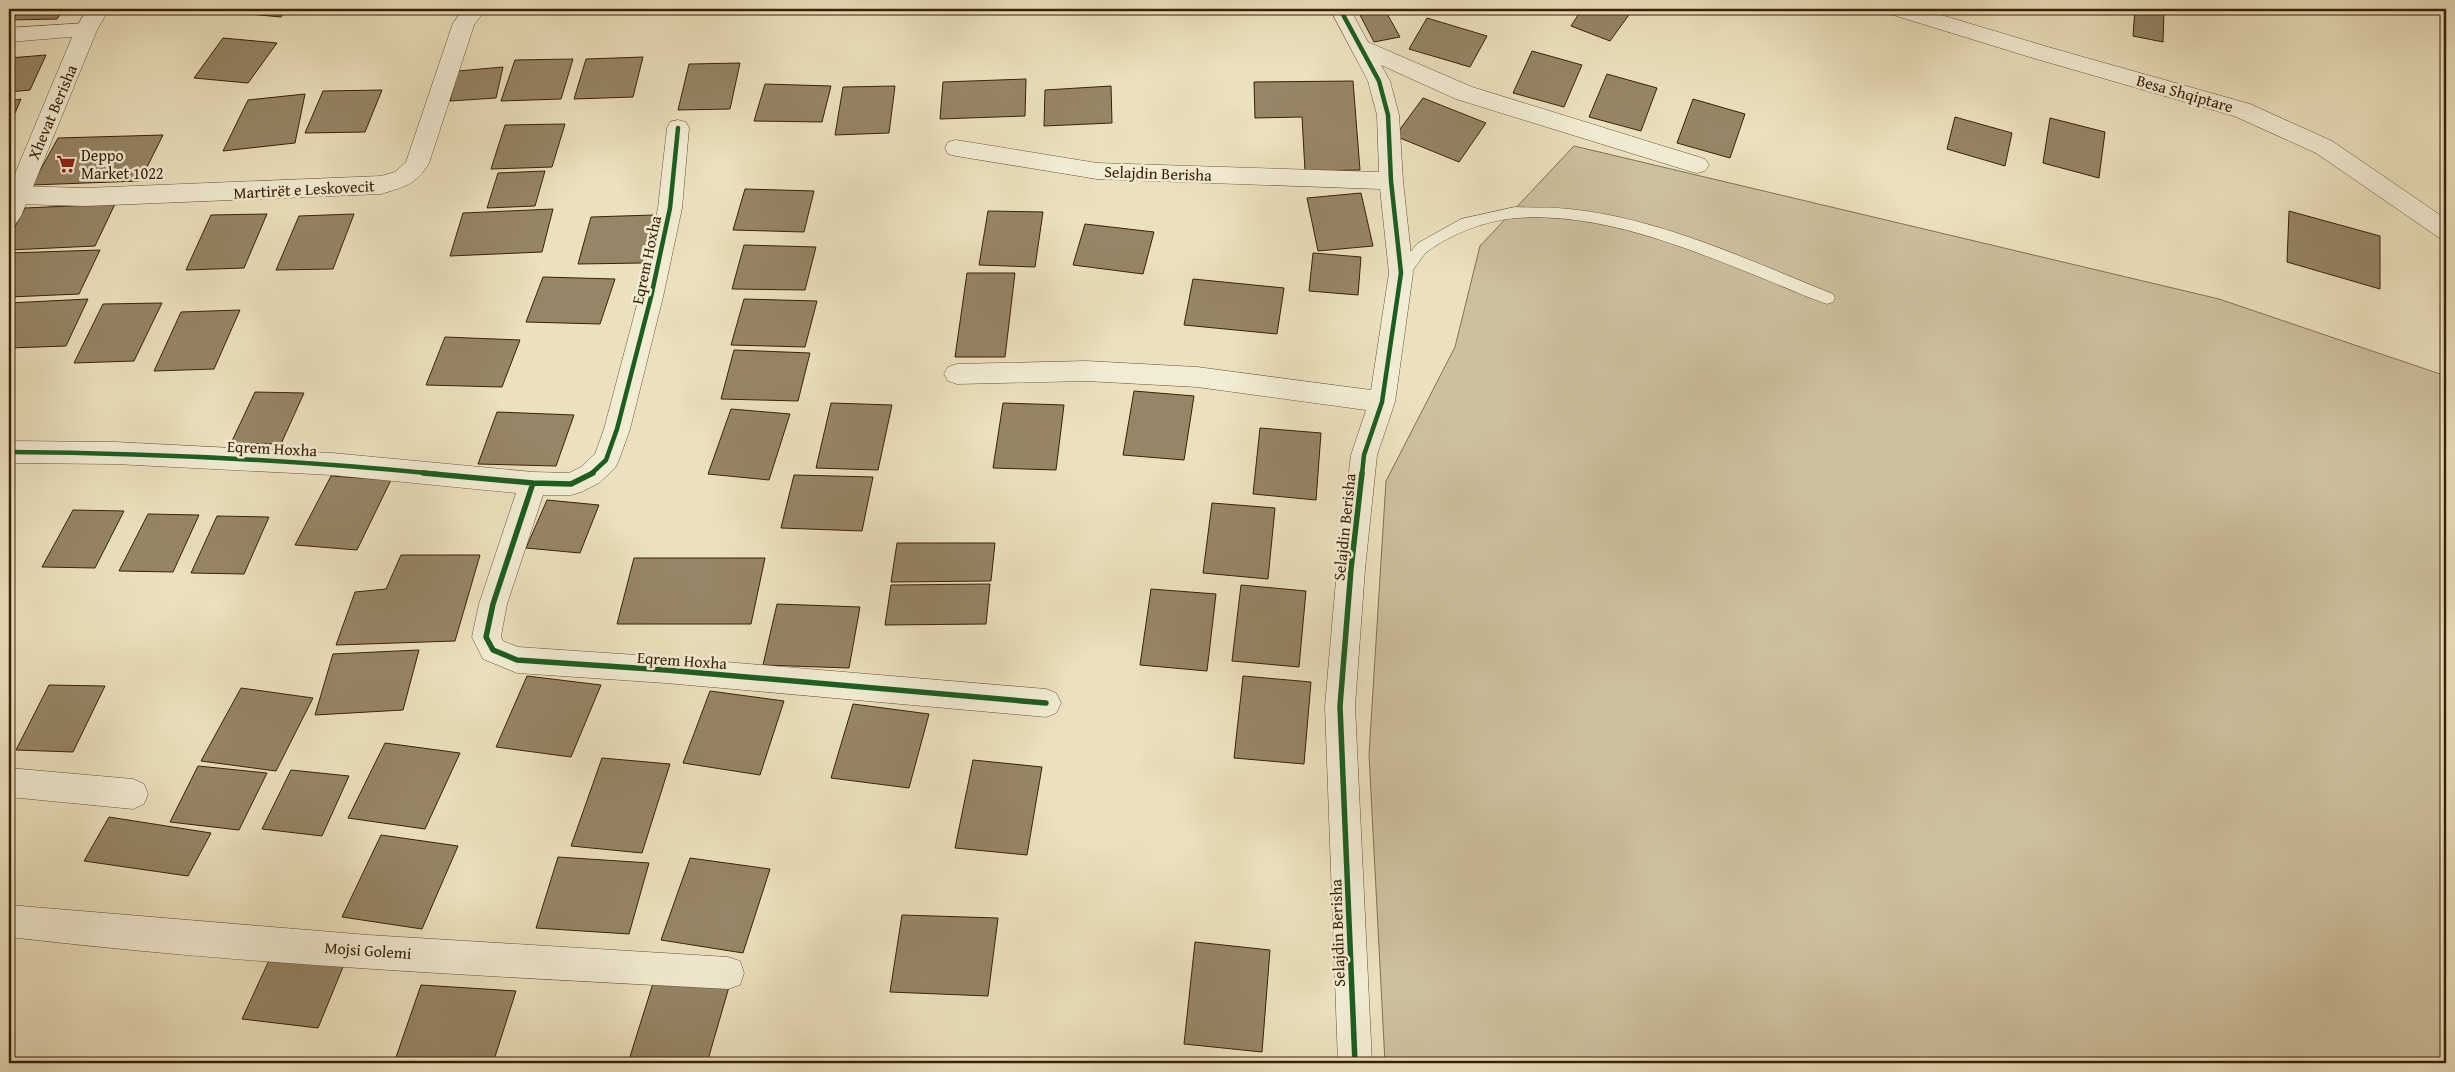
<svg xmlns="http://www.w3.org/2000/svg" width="2455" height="1072" font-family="'Gentium Book Plus',serif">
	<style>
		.green { fill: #cdc09e; stroke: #847052 }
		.building { fill: #968566; stroke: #3a2107 }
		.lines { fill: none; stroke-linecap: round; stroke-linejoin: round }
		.service-casing { stroke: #665134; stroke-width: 1 }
		.minor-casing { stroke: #665134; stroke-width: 1 }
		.tertiary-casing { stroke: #665134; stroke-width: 1 }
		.service { fill: #f2ecd4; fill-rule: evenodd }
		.minor { fill: #f2ecd4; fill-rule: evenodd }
		.tertiary { fill: #f2ecd4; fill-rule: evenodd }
		.cycleway-far1-casing { stroke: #f2ecd4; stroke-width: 7 }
		.cycleway-casing { stroke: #f2ecd4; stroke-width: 9 }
		.cycleway-far1 { stroke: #1b5e20; stroke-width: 4.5 }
		.cycleway { stroke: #1b5e20; stroke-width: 5.5 }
		.labels { text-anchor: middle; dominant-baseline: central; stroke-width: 5; stroke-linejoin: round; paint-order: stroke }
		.street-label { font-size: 16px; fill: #3a2107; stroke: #f2ecd4 }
		.poi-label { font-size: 16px; fill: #3a2107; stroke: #f2ecd4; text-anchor: start }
	</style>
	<rect width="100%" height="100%" fill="#ebe1bd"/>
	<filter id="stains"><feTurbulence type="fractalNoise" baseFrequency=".004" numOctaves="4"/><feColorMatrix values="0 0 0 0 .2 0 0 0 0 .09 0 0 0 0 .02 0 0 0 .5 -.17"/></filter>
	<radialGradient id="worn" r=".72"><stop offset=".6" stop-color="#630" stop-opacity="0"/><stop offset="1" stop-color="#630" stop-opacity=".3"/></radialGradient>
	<path class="green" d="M1574,146L2219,299L2446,376V1063H1385L1369,754L1386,481L1455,347L1480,246Z"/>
	<path class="building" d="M14,9H64L57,19L9,20Z
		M231,9H287L281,17L228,12Z
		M1357,9H1388L1360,15Z
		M1582,9H1623L1631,12L1610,41L1571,26Z
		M2135,9H2164L2163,42L2133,36Z
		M1385,10L1400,37L1374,42L1360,15Z
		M1427,18L1487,36L1470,67L1409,49Z
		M223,38L277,43L248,83L194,78Z
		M1532,51L1582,65L1564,107L1513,93Z
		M46,55L30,90L9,92V58Z
		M643,57L633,97L574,99L586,59Z
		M573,59L561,99L501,101L515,60Z
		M740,63L730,109L678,110L689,64Z
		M503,67L496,98L450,101L458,71Z
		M1607,74L1657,88L1641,131L1589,117Z
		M1026,79L1025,116L940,119L943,82Z
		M1353,81L1360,170L1305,171L1302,117L1255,118L1254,82Z
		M765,84L831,86L822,122L754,121Z
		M895,86L889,133L835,135L843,87Z
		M1111,86L1112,123L1044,126L1045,90Z
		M382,90L365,132L305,133L323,91Z
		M305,94L295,143L223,151L248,100Z
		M1423,98L1486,123L1459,162L1395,136Z
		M21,99L9,127V101Z
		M1693,99L1745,114L1730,158L1677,143Z
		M1955,117L2012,133L2005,166L1947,149Z
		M2050,118L2105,132L2099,178L2043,163Z
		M565,124L552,167L491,169L505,125Z
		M163,135L140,181L32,185L58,138Z
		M545,171L535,206L487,208L498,173Z
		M745,189L814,191L804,232L733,230Z
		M1361,193L1373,246L1318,251L1307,198Z
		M115,204L95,246L9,250V238L25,208Z
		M553,209L542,252L450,256L463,213Z
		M988,211L1043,212L1035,267L979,265Z
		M2289,211L2380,236V289L2287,262Z
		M267,214L244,268L186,270L211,215Z
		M354,214L333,269L276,270L299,216Z
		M653,215L642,263L578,264L591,217Z
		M1085,224L1154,232L1143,274L1073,265Z
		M744,245L816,247L805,290L732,289Z
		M100,250L79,294L9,297V253Z
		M1313,253L1361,257L1358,295L1309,291Z
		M967,273H1015L1005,357H955Z
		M543,277L615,279L600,324L526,322Z
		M1193,279L1284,288L1277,334L1184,325Z
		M88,299L66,346L9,348V303Z
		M744,299L817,301L805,347L731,345Z
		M162,303L134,361L74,363L103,304Z
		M240,310L214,369L154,371L181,312Z
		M445,337L520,340L502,387L426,385Z
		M734,350L810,353L798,401L721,399Z
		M1134,391L1194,396L1184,460L1123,455Z
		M255,392L304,393L281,444L231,443Z
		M831,403L892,405L878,470L816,468Z
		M1003,403L1064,405L1056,470L993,468Z
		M731,409L790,414L769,480L708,474Z
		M497,412L574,415L556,466L478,464Z
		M1260,428L1321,433L1316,500L1253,494Z
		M794,475L873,477L862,531L781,528Z
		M331,476L391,480L357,550L295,545Z
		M547,500L599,505L580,553L526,548Z
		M1212,503L1275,508L1268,579L1203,573Z
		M73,510L124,511L95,568L42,567Z
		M148,514L199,515L173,572L119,571Z
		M217,516L269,517L244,574L191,573Z
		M897,543H995L991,581L891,582Z
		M401,555H480L455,641L336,645L355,592L386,589Z
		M634,558H765L751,624H617Z
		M990,584L986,624L885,625L891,585Z
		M1241,585L1306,591L1299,667L1232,661Z
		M1151,589L1216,594L1207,671L1140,665Z
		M777,604L860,607L849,668L763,665Z
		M419,650L403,710L315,715L333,654Z
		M527,676L601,685L571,757L496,747Z
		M1243,676L1311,682L1304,764L1234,758Z
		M49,685L105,686L73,752L16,750Z
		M241,688L313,698L276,771L201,761Z
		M710,691L784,701L760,775L683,763Z
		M853,704L929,714L909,788L831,778Z
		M385,743L460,753L425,829L348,818Z
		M602,758L670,764L642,853L571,846Z
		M973,760L1042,767L1027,855L955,848Z
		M198,766L267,773L239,830L170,822Z
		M291,770L349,776L322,836L262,829Z
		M109,817L211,833L188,876L84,861Z
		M381,835L458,846L422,929L342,917Z
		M558,857L649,863L629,934L536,928Z
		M690,858L770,869L743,953L661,940Z
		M902,915L998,918L988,996L890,992Z
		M1195,942L1270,950L1262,1052L1184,1044Z
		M272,954L345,962L318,1028L242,1019Z
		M654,980L729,987L707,1063H628Z
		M421,985L516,991L493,1063H394Z"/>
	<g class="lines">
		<g class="service-casing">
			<path id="service" d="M1515,207C1533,208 1551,207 1569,209C1660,218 1748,260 1833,294L1835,298L1833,302L1827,304C1803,296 1780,285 1757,276C1682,246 1598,212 1516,218C1485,221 1453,233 1428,251C1417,260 1411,282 1396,277L1393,273L1396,269L1418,243L1461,219Z"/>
		</g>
		<g class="minor-casing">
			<path id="minor" d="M464,9H486L474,25L429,163C416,185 404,187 381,194L85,206L17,204L9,201V189L17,186L85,188L381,176L395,172L406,162L453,23Z
				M1330,9H1350L1368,42L1472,87L1705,159L1709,165L1705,171L1697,173L1689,171L1456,99L1381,65L1390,81L1399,115L1403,181L1413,273L1395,402L1377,455L1365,569L1355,706L1372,1063H1338L1325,706L1337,569L1351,455L1366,410L1197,387L1086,381L957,384L948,381L944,374L948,367L957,364L1086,361L1197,367L1371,390L1389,273L1380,189L1097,179L956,156L948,154L945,148L948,142L956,140L1097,163L1379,172L1377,115L1368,81Z
				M1887,9H1921L2048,47L2250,104L2332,141L2446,219V240L2438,237L2316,153L2234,116L2033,58L1890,14Z
				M86,23L94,25L97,30L94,35L9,42V28Z
				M678,120L686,122L689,128L682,208L663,297L630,429L619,460L615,468L599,483L581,492L571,495H543L507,604L501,636L503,641L518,647L666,657L1046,689L1056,693L1061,703L1056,713L1046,717L666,683L517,673L483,659L472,637L479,604L516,493L332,475L115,464L9,463V441L115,442L332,453L533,472L569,473L581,467L595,454L604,429L639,297L658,208L667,128L670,122Z
				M9,768L133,779L144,784L148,794L144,804L133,809L9,797Z
				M9,905L368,935L728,957L740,961L744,973L740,985L728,989C488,976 247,965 9,937Z"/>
		</g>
		<g class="tertiary-casing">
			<path id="tertiary" d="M87,9H109L97,30L21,216L17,222L9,225V188L75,30Z"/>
		</g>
		<use href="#service" class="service"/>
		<use href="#minor" class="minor"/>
		<use href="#tertiary" class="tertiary"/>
		<g class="cycleway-far1-casing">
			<path id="cycleway-far1" d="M1340,9L1379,81L1388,115L1391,181L1401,273L1382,402L1364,455L1362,474
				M9,452C152,453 294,460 437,474
				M591,474L606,460L617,429L651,297L670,208L678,128"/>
		</g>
		<g class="cycleway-casing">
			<path id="cycleway" d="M423,473L533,483L571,484L593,473
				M533,483L493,604L486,637L493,650L517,660L666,670L1046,703
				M1355,1063L1340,706L1351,569L1362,473"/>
		</g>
		<use href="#cycleway-far1" class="cycleway-far1"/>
		<use href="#cycleway" class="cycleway"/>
	</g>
	<defs>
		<g id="supermarket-bare" transform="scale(1.5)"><path d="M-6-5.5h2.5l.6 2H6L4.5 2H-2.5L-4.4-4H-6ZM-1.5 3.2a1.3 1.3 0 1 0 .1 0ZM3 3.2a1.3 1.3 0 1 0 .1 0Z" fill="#8f2418" stroke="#f2ecd4" stroke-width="2.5" paint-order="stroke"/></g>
	</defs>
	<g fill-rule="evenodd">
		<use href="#supermarket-bare" x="66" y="164"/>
	</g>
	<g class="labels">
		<g class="street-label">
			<text transform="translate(2185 93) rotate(16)">Besa Shqiptare</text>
			<text transform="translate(52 112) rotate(-67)">Xhevat Berisha</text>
			<text transform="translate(1158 173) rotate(2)">Selajdin Berisha</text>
			<text transform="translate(304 189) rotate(-3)">Martirët e Leskovecit</text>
			<text transform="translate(646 260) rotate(-78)">Eqrem Hoxha</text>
			<text transform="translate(272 448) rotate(3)">Eqrem Hoxha</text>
			<text transform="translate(1344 527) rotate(-84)">Selajdin Berisha</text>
			<text transform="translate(682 660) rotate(4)">Eqrem Hoxha</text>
			<text transform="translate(1337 933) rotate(-92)">Selajdin Berisha</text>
			<text transform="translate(368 950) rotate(4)">Mojsi Golemi</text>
		</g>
		<g class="poi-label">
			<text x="81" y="155">Deppo<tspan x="81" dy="18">Market 1022</tspan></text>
		</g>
	</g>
	<rect width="2455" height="1072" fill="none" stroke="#ebe1bd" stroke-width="30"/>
	<rect x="10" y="10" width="2435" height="1052" fill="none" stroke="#3a2107" stroke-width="2.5"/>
	<rect x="15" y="15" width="2425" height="1042" fill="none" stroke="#3a2107"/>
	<rect width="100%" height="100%" filter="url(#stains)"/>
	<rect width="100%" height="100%" fill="url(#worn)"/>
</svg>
